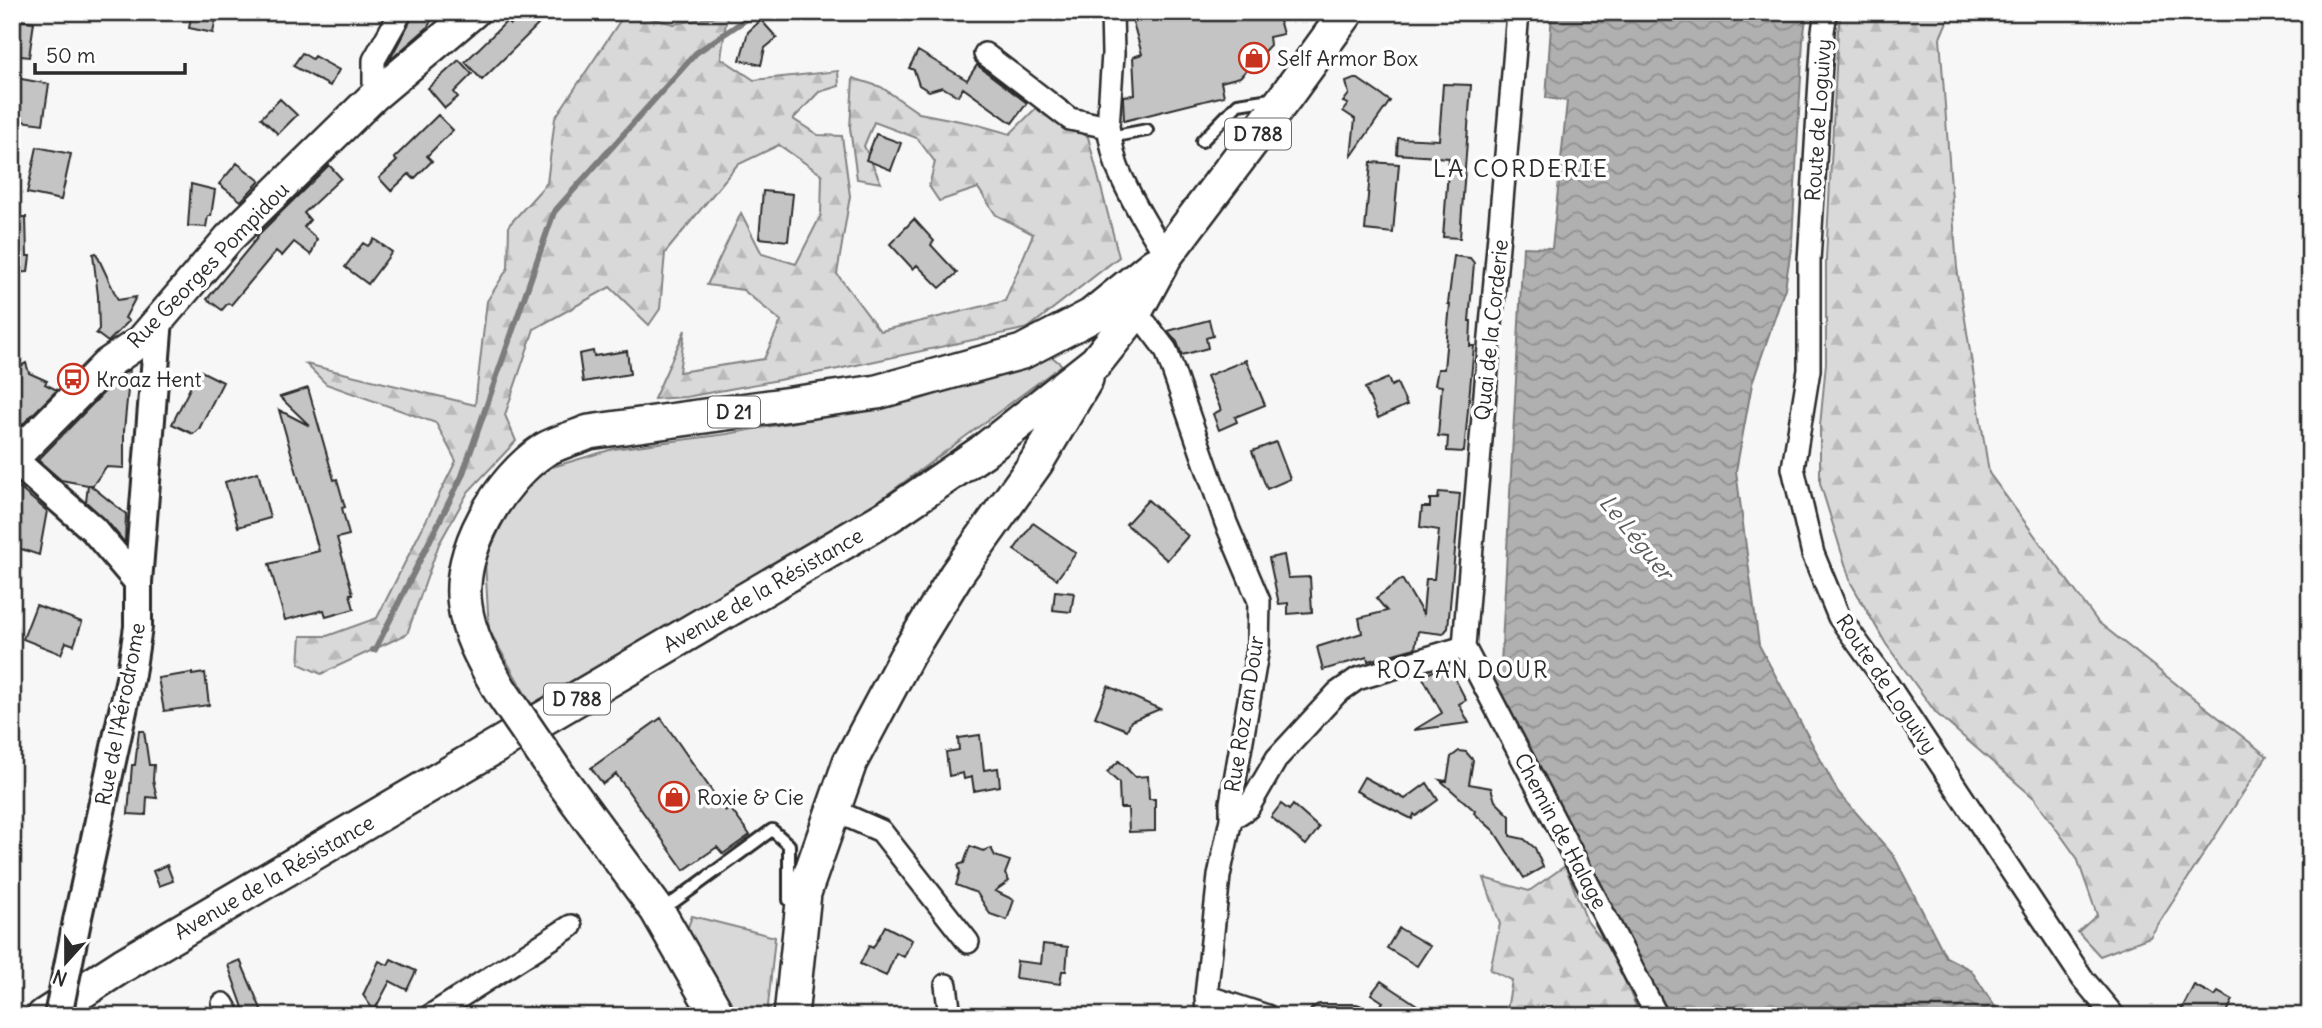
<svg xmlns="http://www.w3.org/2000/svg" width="2322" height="1028" font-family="Delius,sans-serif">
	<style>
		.grass { fill: #d9d9d9; stroke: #828282; stroke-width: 2 }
		.forest { fill: url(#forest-firs); stroke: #828282; stroke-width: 2 }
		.water { fill: url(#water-waves); stroke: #7b7b7b; stroke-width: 2 }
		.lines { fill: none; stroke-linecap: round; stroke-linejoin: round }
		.stream { stroke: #7b7b7b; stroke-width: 6 }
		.building { fill: #c4c4c4; stroke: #2b2b2b; stroke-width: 2 }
		.service-casing { stroke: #2b2b2b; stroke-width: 16 }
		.minor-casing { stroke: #2b2b2b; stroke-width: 26 }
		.tertiary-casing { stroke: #2b2b2b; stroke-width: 32 }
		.secondary-casing { stroke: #2b2b2b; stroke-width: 35 }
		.primary-casing { stroke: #2b2b2b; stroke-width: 38 }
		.service { stroke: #fff; stroke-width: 10 }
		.minor { stroke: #fff; stroke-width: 21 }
		.tertiary { stroke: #fff; stroke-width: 26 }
		.secondary { stroke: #fff; stroke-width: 30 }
		.primary { stroke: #fff; stroke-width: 33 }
		.tertiary-bridge-casing { stroke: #2b2b2b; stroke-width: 32; stroke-linecap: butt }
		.primary-bridge-casing { stroke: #2b2b2b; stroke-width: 38; stroke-linecap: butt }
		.tertiary-bridge { stroke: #fff; stroke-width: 26 }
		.primary-bridge { stroke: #fff; stroke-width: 33 }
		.labels { text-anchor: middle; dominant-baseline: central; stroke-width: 7; stroke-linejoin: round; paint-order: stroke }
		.shield { fill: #fff; stroke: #6b6b6b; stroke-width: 2 }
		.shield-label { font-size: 19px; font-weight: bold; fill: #2b2b2b }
		.poi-label { font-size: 21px; fill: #2b2b2b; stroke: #fff; text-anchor: start }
		.street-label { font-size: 21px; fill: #2b2b2b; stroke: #fff }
		.water-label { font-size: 23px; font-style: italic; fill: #5a5a5a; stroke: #fff }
		.neighbourhood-label { font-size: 23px; letter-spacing: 2px; fill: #2b2b2b; stroke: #fff }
		.quarter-label { font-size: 24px; letter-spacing: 2px; fill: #2b2b2b; stroke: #fff }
	</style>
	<defs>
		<pattern id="forest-firs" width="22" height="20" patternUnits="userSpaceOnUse" patternTransform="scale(1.75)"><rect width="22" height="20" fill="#d9d9d9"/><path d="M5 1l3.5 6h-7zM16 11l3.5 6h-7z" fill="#bababa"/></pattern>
		<pattern id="water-waves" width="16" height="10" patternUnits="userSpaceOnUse" patternTransform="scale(1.75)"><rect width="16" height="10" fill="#b0b0b0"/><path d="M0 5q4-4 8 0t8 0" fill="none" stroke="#8f8f8f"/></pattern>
	</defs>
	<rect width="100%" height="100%" fill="#f7f7f7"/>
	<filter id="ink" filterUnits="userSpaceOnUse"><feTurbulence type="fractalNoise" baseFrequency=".0143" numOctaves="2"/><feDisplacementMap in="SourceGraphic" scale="14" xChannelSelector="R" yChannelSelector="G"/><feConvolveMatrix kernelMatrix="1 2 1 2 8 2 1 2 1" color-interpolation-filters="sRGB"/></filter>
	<g filter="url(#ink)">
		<path class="grass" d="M1051,356L1062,365L861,514L532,706L489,630L485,561L514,498L549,468L613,449L727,434L915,401Z
			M692,916L775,937L767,1016H731L688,941V927Z"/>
		<path class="forest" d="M626,12L674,24L727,15L721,58L754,80L838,71L839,86L819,92L793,119L818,135L842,136L850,196L837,274L880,331L1005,301L1033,234L996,215L978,188L939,201L929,186L935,162L917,138L874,122L864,146L881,183L857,179L850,128L853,78L881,87L919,113L975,124L1010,134L1038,106L1088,137L1119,257L1028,328L838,369L686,397L654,399L685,330L679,372L764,359L781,321L743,290L707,285L741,213L762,254L796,264L821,215L822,175L779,145L737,165L665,253L660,309L649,325L610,287L534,329L505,415L516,441L468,492L439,544L407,634L321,674L299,664L301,636H327L377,618L456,461L436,423L326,384L306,364L475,405L487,301L508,268L509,225L547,183L555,118Z
			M1841,12H1951L1940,38L1957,268L1989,473L2098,622L2267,756L2150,937L2100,956L2078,932L2097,915L2077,858L2034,798L1936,713L1886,644L1851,583L1820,483V426L1826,363V258L1838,31Z
			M1565,866L1587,921L1613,954L1636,1006L1624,1016H1506L1512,980L1490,970L1500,924L1484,878L1529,891Z"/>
		<path class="water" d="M1552,12H1807L1803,40L1792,242L1785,288L1752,384L1736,471L1759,645L1838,792L1894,856L1946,957L1971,970L2001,1016H1667L1489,677L1501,664L1523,247L1552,248L1567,101L1546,98Z"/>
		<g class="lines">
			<path class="stream" d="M373,650H375L462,476L554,212L696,53L757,12"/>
		</g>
		<path class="building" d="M192,12H217L213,33L189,28Z
			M415,12H436L427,28L389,61Z
			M523,12H526L538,25L482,80L465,62L507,21L510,25Z
			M1130,12H1277L1283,34L1269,37L1270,45L1240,77L1221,82L1224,96L1124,121L1123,96L1135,95L1133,57L1142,54Z
			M12,19L34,22L29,57L12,55Z
			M761,20L777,38L765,48L761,65L740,60L748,32Z
			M918,51L967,80L977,65L1027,103L1012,123L963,88L958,96L942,87L929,91L919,85L914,70L909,68Z
			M302,53L312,59L314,56L339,70L330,86L293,66Z
			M459,60L472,74L454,92L458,97L445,108L428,88Z
			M16,78L49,84L43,124L13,120Z
			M1354,79H1358L1390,101L1351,157L1355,119L1343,111L1348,104L1343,102L1349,94L1346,82Z
			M1443,84L1471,85L1460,238L1443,237L1449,158L1397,154L1398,138L1439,140Z
			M280,99L297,115L278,134L261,118Z
			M438,115L453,130L427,156L432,161L414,179L409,174L391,191L379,178L397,161L394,158Z
			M876,134L901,143L891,170L866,160Z
			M37,147L71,154L61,200L27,193Z
			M1371,162L1399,164L1393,233L1365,230Z
			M237,163L260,181L241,201L219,184Z
			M329,165L341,178L304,213L310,220L304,227L317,239L311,255L294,242L282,256L276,251L231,305L228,303L222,310L207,299L258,237L257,236Z
			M191,184L215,190L211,216H208L206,227L188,226Z
			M763,191L793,194L788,241L759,238Z
			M12,217H26L27,256H30L28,272L12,273Z
			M914,219L934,241L931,245L957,273L940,288L917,265L913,269L890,244Z
			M374,239L392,252L368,284L345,267L363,243L368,246Z
			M96,253L118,300L136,297L125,318L129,321L108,342L96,333L99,329L98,296L93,254Z
			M1454,256L1470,258L1474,263L1469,321H1471L1470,346H1474L1464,452L1447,451L1448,437L1438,436L1442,386L1435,385L1438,369H1444L1450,304H1448Z
			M1209,320L1213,336L1206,338L1208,348L1182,355L1177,342L1168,331Z
			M593,351L594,356L627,351L630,374L583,382L579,354Z
			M1246,360L1265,405L1235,417L1237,422L1219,430L1213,414L1221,410L1207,376Z
			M26,363L29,373L47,381L45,384L57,390L12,435V375L15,369Z
			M130,369L124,431V468L106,467L93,485H90L126,514L125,543L105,519L86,502L88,485L61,480L38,460L118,378Z
			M199,370L223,382L199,429L193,434L172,424Z
			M1388,378L1391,386L1397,383L1407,405L1378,418L1365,388Z
			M308,388L334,480L337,479L345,507L342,508L349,535L337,538L353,594H350L354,609L326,617L324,610L285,620L269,564L319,551L279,410L310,426L280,397Z
			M1276,442L1290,479L1267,489L1252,451Z
			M258,472L270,518L238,527L225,482Z
			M18,487L47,511L39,555L12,546V498Z
			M1439,492L1460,494L1448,628L1443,634L1418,631L1415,648L1368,661L1367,657L1323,670L1317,647L1362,633L1359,618L1387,611L1376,598L1402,579L1423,614L1426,579H1434L1439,530L1420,527L1422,507H1430V499H1438Z
			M1148,500L1188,536L1167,560L1126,524Z
			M1033,523L1076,553L1057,579L1014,550Z
			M1284,555L1288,578L1310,577L1312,612L1288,614V603L1279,604L1269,558Z
			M1055,591L1074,593L1071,612L1053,610Z
			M36,605L82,622L74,645L66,642L61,654L23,639Z
			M1448,665L1466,700L1459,704L1469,723L1414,730L1442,713L1422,676Z
			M192,673V675L205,673L209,705L164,711L158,678Z
			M1108,686L1160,709L1131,721L1127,730L1095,717Z
			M661,718L726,811L730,808L750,835L723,854L717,847L684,870L616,774L603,784L591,768Z
			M139,731H144L149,765H154L153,780L157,798L147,797L146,815L128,814L132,765H135Z
			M980,735L984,770L998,768L1000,786L974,791L972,777L964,779L963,773L949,776L946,752L959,750L958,738Z
			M1459,751L1466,752L1473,760L1469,784L1491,788L1495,801L1510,816V836L1524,839L1535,848L1543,867L1524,878L1494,831L1474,813L1475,811L1440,780L1447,781L1451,757Z
			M1119,761L1135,777L1148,776L1149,799H1155V831L1129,832L1128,808H1120L1119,783L1107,772Z
			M1364,777L1405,799L1427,783L1438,800L1416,816L1414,814L1412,819L1356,791Z
			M1281,804L1289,810L1293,805L1319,828L1306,845L1271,817Z
			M970,846L983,851L991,848L995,856L1010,861L1005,874L1009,881L995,891L1014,900L1007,920L990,914L977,893L956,885L960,872L958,865L964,863Z
			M167,865L173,881L159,886L153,871Z
			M885,926L912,940L904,957L896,953L886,976L860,964L869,946L873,948Z
			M1399,928L1430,946L1417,966L1387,948Z
			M1043,944L1068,947L1066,971H1062L1060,984L1015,978L1017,961L1041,964Z
			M391,959L416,971L407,990L390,981L374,1011L363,995L379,961L388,965Z
			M240,960L264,1016H246L228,965Z
			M1381,981L1417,1005L1410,1016H1373L1383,1002L1371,994Z
			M2194,985L2215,996L2218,992L2233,1000L2225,1016H2178Z"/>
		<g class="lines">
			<g class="service-casing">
				<path id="service" d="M1110,137L1147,130
					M1202,141L1238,104L1277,98
					M660,909L675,901L772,830L789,845V900"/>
			</g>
			<g class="minor-casing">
				<path id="minor" d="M1112,12L1113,54L1108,127C1111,141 1113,156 1118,169C1131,199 1148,228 1166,255
					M1826,12L1823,31L1809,261V370L1793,468L1813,554L1839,617L1886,682L2083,979L2114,1016
					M985,54L1070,119L1108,127
					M374,96V60L401,12
					M1134,314L1147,325L1166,350L1226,523L1259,601L1258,648L1231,803V819L1219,876L1206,996L1207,1016
					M1464,647C1480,435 1501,224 1518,12
					M1464,647L1657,1016
					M833,810L881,831L968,942
					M1231,819L1248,808L1277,758L1337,693L1357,679L1464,647
					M946,985L950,1016
					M1206,996L1267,1016
					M223,1004L230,1016
					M430,1016L571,926
					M1321,1016H1355"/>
			</g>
			<g class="tertiary-casing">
				<path id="tertiary" d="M13,459L93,529L138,582
					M77,921L131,674L138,627V582L159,319"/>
			</g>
			<g class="secondary-casing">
				<path id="secondary" d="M12,460L107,364L141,341L229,238L374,96L474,12"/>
			</g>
			<g class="primary-casing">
				<path id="primary" d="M500,690C485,663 469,637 465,606C456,551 500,479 544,450C557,442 575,438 589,432L877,392L1022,352L1091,316L1154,265
					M560,778L657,910L718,1016
					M44,1016L123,965L890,515L982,452L1096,362L1134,314L1166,255L1286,96L1347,12
					M791,1016L804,893L850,762L907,655L956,575L1036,463L1086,379"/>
			</g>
			<use href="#service" class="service"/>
			<use href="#minor" class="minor"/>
			<use href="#tertiary" class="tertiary"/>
			<use href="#secondary" class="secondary"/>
			<use href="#primary" class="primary"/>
			<g class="tertiary-bridge-casing">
				<path id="tertiary-bridge" d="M58,1016L77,921"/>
			</g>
			<g class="primary-bridge-casing">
				<path id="primary-bridge" d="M500,690L560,778"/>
			</g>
			<use href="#tertiary-bridge" class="tertiary-bridge"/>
			<use href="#primary-bridge" class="primary-bridge"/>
		</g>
	</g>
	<defs>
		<g id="shop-ring" transform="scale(1.575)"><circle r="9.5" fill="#fff" stroke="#c8321e" stroke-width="1.5"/><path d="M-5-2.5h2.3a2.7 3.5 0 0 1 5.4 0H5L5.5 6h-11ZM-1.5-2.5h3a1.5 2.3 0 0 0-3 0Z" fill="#c8321e"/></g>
		<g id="bus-ring" transform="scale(1.575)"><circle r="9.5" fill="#fff" stroke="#c8321e" stroke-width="1.5"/><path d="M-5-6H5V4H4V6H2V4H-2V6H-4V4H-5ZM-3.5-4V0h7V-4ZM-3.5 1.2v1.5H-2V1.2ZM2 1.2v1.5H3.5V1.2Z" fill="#c8321e"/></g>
	</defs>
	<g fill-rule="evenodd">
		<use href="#shop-ring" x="1254" y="58"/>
		<use href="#bus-ring" x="73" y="379"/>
		<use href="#shop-ring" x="674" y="797"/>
	</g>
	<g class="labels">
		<g class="shield">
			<rect x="1225" y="118.5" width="66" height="31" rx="5"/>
			<rect x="708" y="396.5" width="52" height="31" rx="5"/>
			<rect x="544" y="683.5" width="66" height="31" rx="5"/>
		</g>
		<g class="shield-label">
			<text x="1258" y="134">D 788</text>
			<text x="734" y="412">D 21</text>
			<text x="577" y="699">D 788</text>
		</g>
		<g class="poi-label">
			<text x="1277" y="58">Self Armor Box</text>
			<text x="96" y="379">Kroaz Hent</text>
			<text x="697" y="797">Roxie &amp; Cie</text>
		</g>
		<g class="street-label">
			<text transform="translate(1818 120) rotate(-86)">Route de Loguivy</text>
			<text transform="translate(208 265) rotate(-46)">Rue Georges Pompidou</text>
			<text transform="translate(1491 330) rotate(-84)">Quai de la Corderie</text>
			<text transform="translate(763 590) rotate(-30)">Avenue de la Résistance</text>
			<text transform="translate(1887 684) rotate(56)">Route de Loguivy</text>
			<text transform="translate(120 714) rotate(-79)">Rue de l'Aérodrome</text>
			<text transform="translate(1244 714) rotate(-81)">Rue Roz an Dour</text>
			<text transform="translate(1561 831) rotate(62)">Chemin de Halage</text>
			<text transform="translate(274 877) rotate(-30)">Avenue de la Résistance</text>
		</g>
		<g class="water-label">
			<text transform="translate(1637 537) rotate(51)">Le Léguer</text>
		</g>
		<g class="neighbourhood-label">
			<text x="1463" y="669">ROZ AN DOUR</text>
		</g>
		<g class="quarter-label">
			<text x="1521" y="168">LA CORDERIE</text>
		</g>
	</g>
	<rect width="2322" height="1028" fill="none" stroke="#fff" stroke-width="42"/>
	<rect x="21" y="21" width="2280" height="986" fill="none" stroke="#2b2b2b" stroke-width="2.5" filter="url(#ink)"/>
	<g transform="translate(66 962) rotate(201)" stroke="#ffffff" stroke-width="5" paint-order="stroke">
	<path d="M0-5L12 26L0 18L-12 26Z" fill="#2b2b2b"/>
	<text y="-10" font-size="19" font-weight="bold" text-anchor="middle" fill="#2b2b2b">N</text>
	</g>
	<path d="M35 63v10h150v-10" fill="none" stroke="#2b2b2b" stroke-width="3.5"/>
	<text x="46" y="63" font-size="21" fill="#2b2b2b" stroke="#ffffff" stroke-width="5" paint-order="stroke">50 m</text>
</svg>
